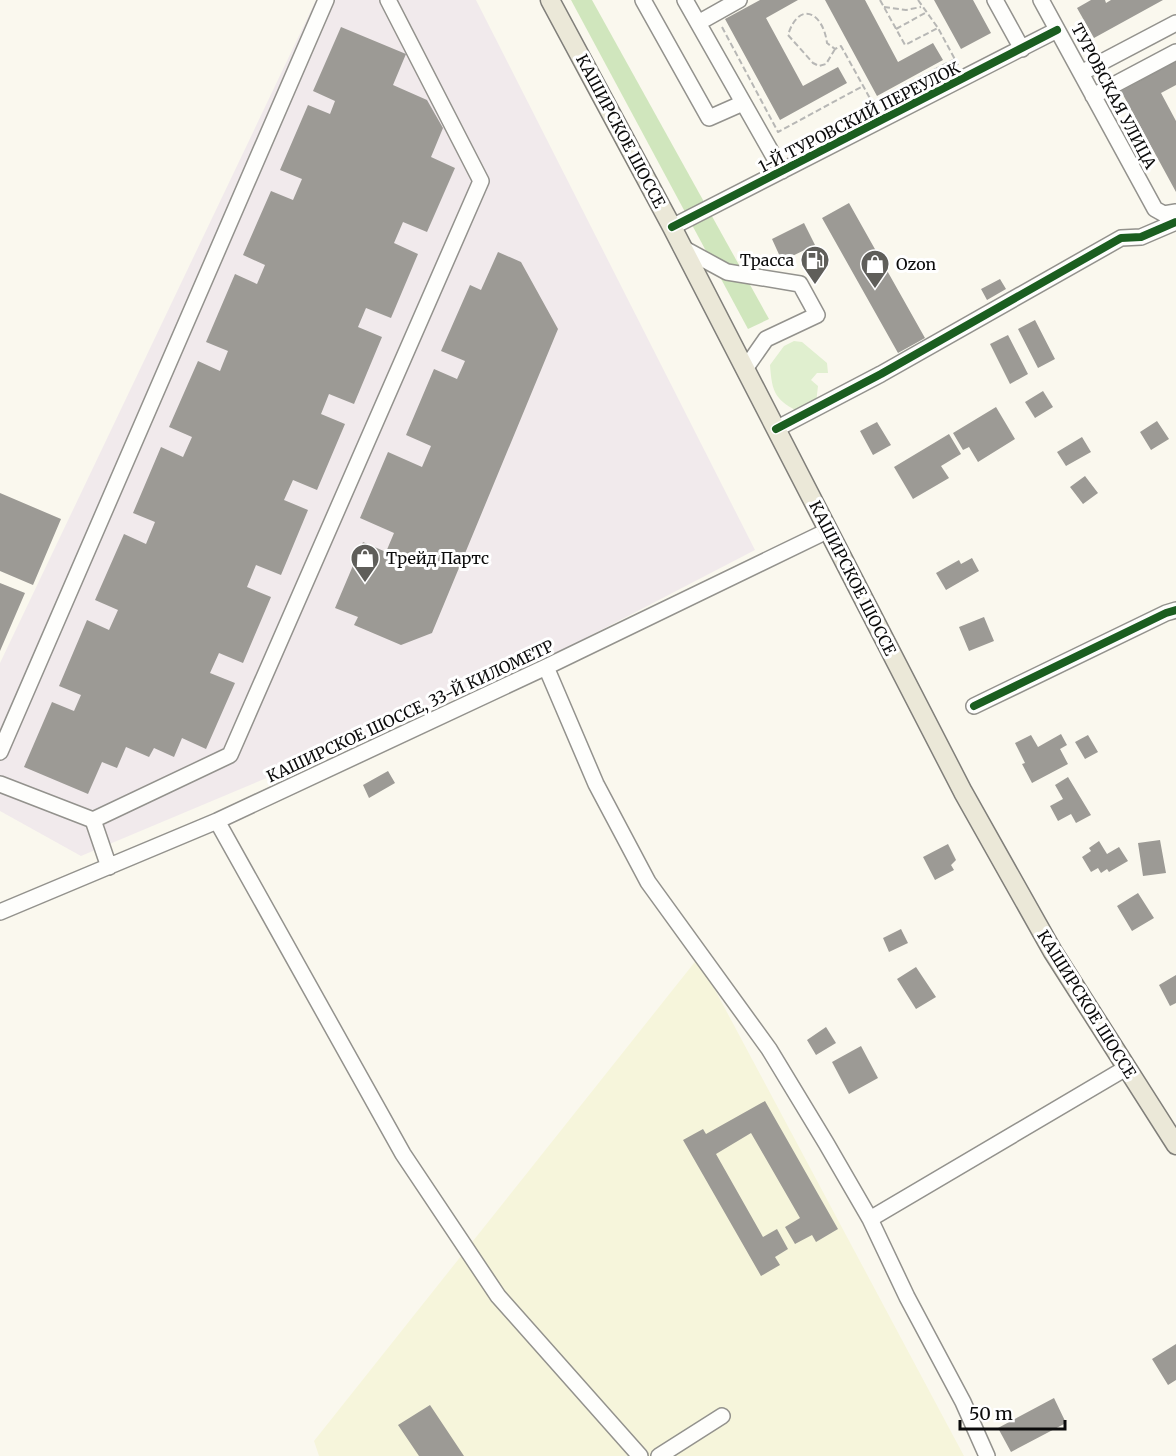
<svg xmlns="http://www.w3.org/2000/svg" width="1176" height="1456" font-family="Merriweather,serif">
	<style>
		.industrial { fill: #f1eaec }
		.farmland { fill: #f6f5db }
		.green { fill: #e0efcf }
		.forest { fill: #d0e6bd }
		.building { fill: #9c9a95 }
		.lines { fill: none; stroke-linecap: round; stroke-linejoin: round }
		.minor-casing { stroke: #93928d; stroke-width: 18 }
		.major-casing { stroke: #807f7a; stroke-width: 21 }
		.path { stroke: #b7b7b5; stroke-width: 2; stroke-dasharray: 6 3; stroke-linecap: butt }
		.minor { stroke: #fefefc; stroke-width: 15 }
		.major { stroke: #ebe8d8; stroke-width: 18 }
		.cycleway-casing { stroke: #fff; stroke-width: 11 }
		.cycleway { stroke: #1b5e20; stroke-width: 8 }
		.labels { text-anchor: middle; dominant-baseline: central; stroke-width: 6; stroke-linejoin: round; paint-order: stroke }
		.street-label { font-size: 16px; fill: #0b0b0b; stroke: #fff }
		.poi-label { font-size: 16px; fill: #0b0b0b; stroke: #fff; text-anchor: start }
	</style>
	<rect width="100%" height="100%" fill="#faf8ee"/>
	<path class="industrial" d="M316,0H476L755,550L526,669L81,856L0,811V663Z"/>
	<path class="farmland" d="M698,958L964,1456H319L314,1441Z"/>
	<path class="green" d="M794,341L802,342L827,363L828,373H817L811,380L818,386L816,403L801,413C775,400 772,393 770,365L784,346Z"/>
	<path class="forest" d="M571,0H592L769,319L748,329Z"/>
	<path class="building" d="M760,0H798L766,18L803,86L838,67L847,83L780,120L725,19Z
		M825,0H865L898,62L933,43L943,60L877,96Z
		M934,0H973L991,33L961,49Z
		M1091,0H1105L1106,3L1111,0H1163L1094,38L1077,8Z
		M341,27L406,54L393,85L427,100L443,128L431,157L455,168L427,232L403,222L394,243L418,254L391,318L366,308L358,327L382,337L354,404L329,394L321,414L345,424L317,490L293,480L284,500L308,510L281,575L256,565L247,587L271,597L243,663L219,653L210,673L235,683L206,749L182,738L174,757L154,748L149,757L126,747L117,768L102,762L88,794L24,767L52,702L74,711L81,695L59,686L87,620L109,630L118,610L95,600L124,534L146,544L155,522L133,513L161,447L183,457L192,437L169,427L198,361L220,371L228,351L206,342L235,274L257,284L265,265L243,255L271,191L293,200L302,179L280,170L308,105L330,114L335,101L313,91Z
		M1176,61V85L1161,93L1176,121V192L1121,91Z
		M849,203L925,338L898,353L822,218Z
		M804,223L815,245L782,261L772,239Z
		M498,252L521,262L558,329L432,633L401,645L354,625L358,617L335,608L363,542L386,552L394,533L360,518L388,452L422,467L431,446L406,435L434,369L457,379L465,361L441,351L470,285L481,290Z
		M1000,279L1006,289L987,300L981,289Z
		M1035,320L1055,359L1038,368L1018,329Z
		M1008,335L1028,374L1010,384L990,344Z
		M1043,391L1053,407L1035,418L1025,402Z
		M996,407L1015,439L978,462L969,447L963,450L953,433Z
		M1157,421L1169,439L1151,450L1140,432Z
		M877,422L891,445L873,455L860,431Z
		M949,434L961,454L941,466L949,478L913,499L894,467Z
		M1082,437L1091,452L1066,466L1057,452Z
		M1085,476L1098,493L1083,504L1070,487Z
		M0,493L61,519L33,585L0,571Z
		M972,558L979,571L946,590L936,573L959,560L961,564Z
		M0,583L25,593L0,651Z
		M984,617L994,641L969,651L959,627Z
		M1061,734L1067,745L1060,749L1068,764L1032,783L1022,764L1025,763L1015,743L1031,735L1038,747Z
		M1088,735L1098,752L1085,759L1075,742Z
		M388,771L395,783L369,798L363,785Z
		M1068,777L1091,815L1076,823L1071,814L1058,821L1050,806L1063,799L1055,785Z
		M1160,840L1166,873L1143,876L1138,843Z
		M1099,841L1107,854L1119,847L1128,861L1109,872L1107,869L1101,873L1098,868L1091,872L1082,857L1091,851L1089,848Z
		M948,844L956,860L951,865L954,870L935,880L923,857Z
		M1138,893L1154,918L1132,931L1117,906Z
		M901,929L908,943L889,952L883,938Z
		M916,967L936,997L916,1009L897,979Z
		M1176,975V1003L1170,1006L1159,985Z
		M826,1027L836,1043L816,1055L807,1040Z
		M861,1046L878,1078L849,1094L832,1062Z
		M765,1101L838,1229L816,1242L812,1235L795,1244L785,1227L800,1218L751,1133L716,1154L763,1237L777,1229L788,1249L775,1257L780,1265L761,1276L683,1140L703,1129L706,1134Z
		M1176,1344V1380L1168,1385L1152,1359Z
		M1054,1398L1066,1423L1011,1452L998,1428Z
		M430,1405L464,1456H419L398,1425Z"/>
	<g class="lines">
		<g class="minor-casing">
			<path id="minor" d="M643,0L709,118L743,103
				M685,0L782,171
				M995,0L1022,49
				M1041,0L1155,209L1164,214L1176,212
				M698,23L739,0
				M1081,73L1176,23
				M1093,96L1176,52
				M672,227L1057,30
				M681,247L727,272L800,284L817,315L766,339L745,369
				M776,429L881,374L1121,238L1141,237L1176,222
				M546,667L596,784L648,882L769,1049L826,1143L870,1219L907,1297L963,1402L987,1456
				M974,706L1166,613L1176,610
				M0,752L326,0
				M0,784L93,820L230,755L481,181L388,0
				M93,820L109,867
				M217,821L403,1154L498,1296L640,1456
				M0,912L217,821L546,667L829,530
				M870,1219L1126,1068
				M659,1456L722,1416"/>
		</g>
		<g class="major-casing">
			<path id="major" d="M550,0L672,227L963,792L1053,952L1176,1145"/>
		</g>
		<path class="path" d="M880,0L905,45L938,28L958,65
			M918,0L938,28
			M884,7L906,10L921,7
			M722,27L778,132L863,86
			M896,29L925,13
			M835,49L826,64L819,66L813,63L788,35C799,0 823,12 827,43L835,49L841,46L872,102L955,59"/>
		<use href="#minor" class="minor"/>
		<use href="#major" class="major"/>
		<g class="cycleway-casing">
			<path id="cycleway" d="M672,227L1057,30
				M776,429L881,374L1121,238L1141,237L1176,222
				M974,706L1166,613L1176,610"/>
		</g>
		<use href="#cycleway" class="cycleway"/>
	</g>
	<defs>
		<g id="fuel-pin" transform="scale(1.5)"><path d="M0 17L-7.5 6A9.5 9.5 0 1 1 7.5 6Z" fill="#5f5e5a" stroke="#fff"/><path d="M-5.5-6h7V0h2V4h1.3V-2.5L3-4.5l.8-.8L6-3V5H2.5V1h-1V6h-7ZM-4.2-4.7v3.2H.2V-4.7Z" fill="#fff"/></g>
		<g id="shop-pin" transform="scale(1.5)"><path d="M0 17L-7.5 6A9.5 9.5 0 1 1 7.5 6Z" fill="#5f5e5a" stroke="#fff"/><path d="M-5-2.5h2.3a2.7 3.5 0 0 1 5.4 0H5L5.5 6h-11ZM-1.5-2.5h3a1.5 2.3 0 0 0-3 0Z" fill="#fff"/></g>
	</defs>
	<g fill-rule="evenodd">
		<use href="#fuel-pin" x="815" y="260"/>
		<use href="#shop-pin" x="875" y="264"/>
		<use href="#shop-pin" x="365" y="558"/>
	</g>
	<g class="labels">
		<g class="street-label">
			<text transform="translate(1114 96) rotate(62)">ТУРОВСКАЯ УЛИЦА</text>
			<text transform="translate(859 117) rotate(-27)">1-Й ТУРОВСКИЙ ПЕРЕУЛОК</text>
			<text transform="translate(621 131) rotate(62)">КАШИРСКОЕ ШОССЕ</text>
			<text transform="translate(853 578) rotate(63)">КАШИРСКОЕ ШОССЕ</text>
			<text transform="translate(410 711) rotate(-25)">КАШИРСКОЕ ШОССЕ, 33-Й КИЛОМЕТР</text>
			<text transform="translate(1087 1004) rotate(58)">КАШИРСКОЕ ШОССЕ</text>
		</g>
		<g class="poi-label">
			<text x="794" y="260" text-anchor="end">Трасса</text>
			<text x="896" y="264">Ozon</text>
			<text x="386" y="558">Трейд Партс</text>
		</g>
	</g>
	<path d="M960 1420v9h105v-9" fill="none" stroke="#0b0b0b" stroke-width="3"/>
	<text x="969" y="1420" font-size="18" fill="#0b0b0b" stroke="#ffffff" stroke-width="4.5" paint-order="stroke">50 m</text>
</svg>
